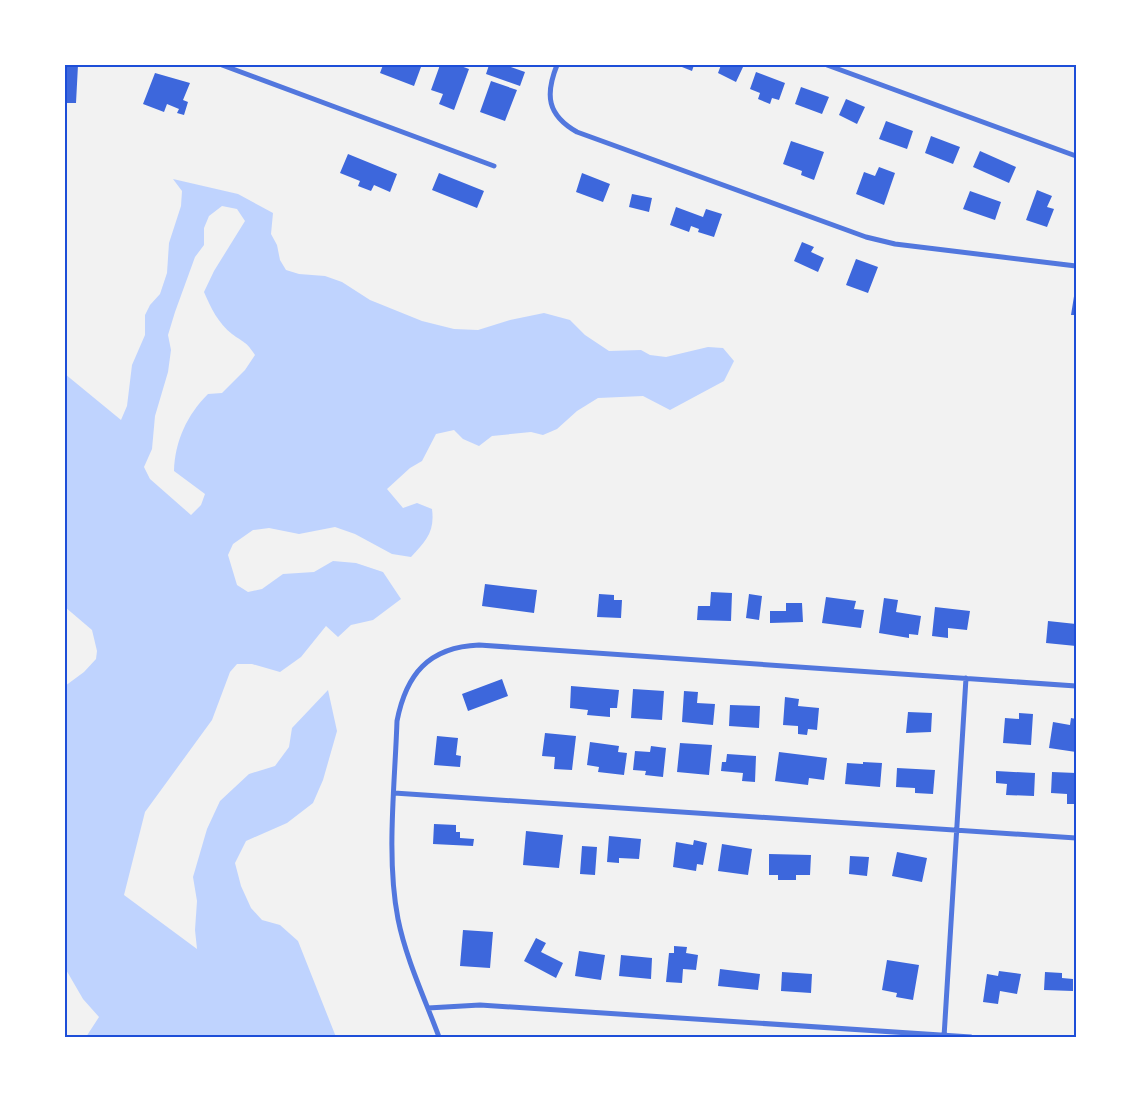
<svg xmlns="http://www.w3.org/2000/svg" width="1141" height="1102" font-family="'Noto Sans',sans-serif">
	<style>
		.water { fill: #bfd3fe; fill-rule: evenodd }
		.building { fill: #3d67dc }
		.lines { fill: none; stroke-linecap: round; stroke-linejoin: round }
		.minor { stroke: #5277de; stroke-width: 5 }
		.neatline { fill: none; stroke: #1d4ed8; stroke-width: 2 }
	</style>
	<rect width="100%" height="100%" fill="#f2f2f2"/>
	<path class="water" d="M173,179L238,194L273,213L271,234L277,245L280,260L286,270L299,274L325,276L342,282L370,300L422,321L454,329L478,330L510,320L544,313L570,320L585,335L609,351L641,350L650,355L666,357L708,347L723,348L734,361L724,381L670,410L643,396L598,398L577,411L557,429L543,435L531,432L492,436L479,446L463,439L454,430L436,434L422,461L410,468L387,489L403,508L417,503L432,509C435,532 426,541 411,557L392,554L355,534L335,527L299,534L269,528L253,530L233,544L228,555L237,585L248,592L262,589L283,574L314,572L333,561L356,563L383,572L401,599L373,620L351,625L338,637L326,626L301,657L280,672L252,664H237L230,672L212,720L145,812L124,895L197,949L195,930L197,901L193,877L207,829L220,801L249,774L275,766L289,747L292,728L328,690L337,731L323,780L313,803L287,823L246,841L235,863L241,886L251,908L262,920L280,925L298,941L336,1037H86L99,1017L83,999L65,968V686L84,672L96,659L97,651L92,630L65,607V374L121,420L127,406L132,365L145,335V315L150,305L160,294L167,273L169,243L181,206L182,191ZM222,206L237,209L245,221L214,271L204,292C211,308 218,323 232,334C244,343 246,341 255,355L245,370L222,393L208,394C187,415 175,441 174,471L205,494L201,505L191,515L150,479L144,467L152,449L155,416L168,372L171,350L168,335L175,312L195,257L204,245V228L209,216Z"/>
	<path class="building" d="M65,65H78L76,103H65Z
		M383,65H416L421,67L414,86L380,73Z
		M440,65H458L469,69L454,110L439,104L443,94L431,90Z
		M489,65H505L525,72L520,86L486,74Z
		M677,65H694L692,71Z
		M721,65L743,67L736,82L718,73Z
		M756,72L785,83L779,100L772,98L770,104L758,99L760,93L750,89Z
		M155,73L190,83L183,100L188,102L184,115L177,113L179,109L167,104L164,112L143,104Z
		M491,81L517,90L505,121L480,112Z
		M801,87L829,97L822,114L795,104Z
		M846,99L865,107L857,124L839,115Z
		M886,121L913,131L907,149L879,139Z
		M931,136L960,147L953,164L925,153Z
		M791,141L824,152L814,180L801,175L802,171L783,164Z
		M980,151L1016,167L1009,183L973,167Z
		M348,154L397,174L390,192L374,185L371,191L358,186L360,181L340,173Z
		M879,167L895,173L884,205L856,194L864,172L875,176Z
		M439,173L484,191L477,208L432,190Z
		M582,173L610,184L603,202L576,192Z
		M1037,190L1052,196L1047,207L1054,209L1047,227L1026,220Z
		M970,191L1001,202L995,220L963,209Z
		M632,194L652,198L649,212L629,207Z
		M676,207L703,217L706,209L722,214L714,237L698,232L699,229L691,226L689,232L670,225Z
		M802,242L814,247L811,252L824,258L818,272L794,261Z
		M856,259L878,267L868,293L846,285Z
		M1075,290H1076V315H1071Z
		M485,584L537,590L534,613L482,606Z
		M711,592L732,593L731,621L697,620L698,606H710Z
		M599,594L614,595V600H622L621,618L597,617Z
		M749,594L762,596L759,620L746,618Z
		M826,597L856,601L854,609L864,610L861,628L822,623Z
		M884,598L898,600L896,612L921,616L918,635L909,634V638L879,633Z
		M786,603H802L803,622L770,623V611H786Z
		M935,607L970,611L967,630L948,628V638L932,636Z
		M1048,621L1076,624V646L1046,643Z
		M502,679L508,696L468,711L462,694Z
		M571,686L619,690L617,708H610V717L587,715L588,710L570,708Z
		M633,689L664,691L662,720L631,718Z
		M684,691L698,692L697,703L715,704L713,725L682,722Z
		M785,697L799,699L798,706L819,708L817,730L808,729L807,735L798,734V726L783,725Z
		M730,705L760,706L759,728L729,726Z
		M908,712L932,713L931,732L906,733Z
		M1019,713L1033,714L1031,745L1003,743L1005,718L1019,719Z
		M1071,718L1076,719V752L1049,748L1053,722L1070,725Z
		M545,733L576,736L572,770L554,769L555,757L542,756Z
		M437,736L458,738L456,755L461,756L460,767L434,765Z
		M590,742L619,746L618,752L627,753L624,775L598,772L599,767L587,765Z
		M680,743L712,745L709,775L677,772Z
		M651,746L666,748L663,777L645,775L646,771L633,770L635,751L650,752Z
		M779,752L827,758L824,780L809,778L808,785L775,781Z
		M727,754L756,756L755,782L742,781L743,773L721,771L722,762H726Z
		M863,762L882,763L880,787L845,784L847,763L863,764Z
		M897,768L935,770L933,794L915,793V788L896,787Z
		M996,771L1035,773L1034,796L1006,795L1007,784L996,783Z
		M1052,772L1076,773V804H1067V794L1051,793Z
		M434,824L456,825V832H460V838L474,839L473,846L433,844Z
		M526,831L563,835L559,868L523,865Z
		M609,836L641,839L639,859L619,858V863L607,862Z
		M694,840L707,843L703,865L697,864L696,871L673,867L676,842L693,845Z
		M722,844L752,849L748,875L718,871Z
		M582,846L597,847L595,875L580,874Z
		M897,852L927,858L922,882L892,876Z
		M769,854L811,855L810,875H796V880H778V875H769Z
		M850,856L869,857L867,876L849,874Z
		M463,930L493,932L490,968L460,966Z
		M536,938L546,943L541,952L563,963L556,978L524,961Z
		M674,946L687,947L686,953L698,955L696,970L683,969L682,983L666,982L669,953H674Z
		M579,951L605,955L601,980L575,976Z
		M621,955L652,958L651,979L619,976Z
		M887,960L919,965L913,1000L896,997L897,993L882,990Z
		M720,969L760,974L758,990L718,986Z
		M999,971L1021,974L1017,994L1000,991L998,1004L983,1002L987,974L998,976Z
		M782,972L812,974L811,993L781,991Z
		M1045,972L1062,973V978L1073,979V991L1044,990Z"/>
	<g class="lines">
		<path class="minor" d="M222,65L494,166
			M557,65C545,95 547,115 577,132L866,237L895,244L1076,266
			M827,65L1076,156
			M394,793L1076,838
			M428,1008L480,1005L971,1037
			M439,1037C425,999 406,959 398,919C386,858 395,783 397,721C406,675 428,647 479,645L1076,686
			M944,1037L966,678"/>
	</g>
	<rect width="1141" height="1102" fill="none" stroke="#ffffff" stroke-width="132"/>
	<rect x="66" y="66" width="1009" height="970" class="neatline"/>
</svg>
